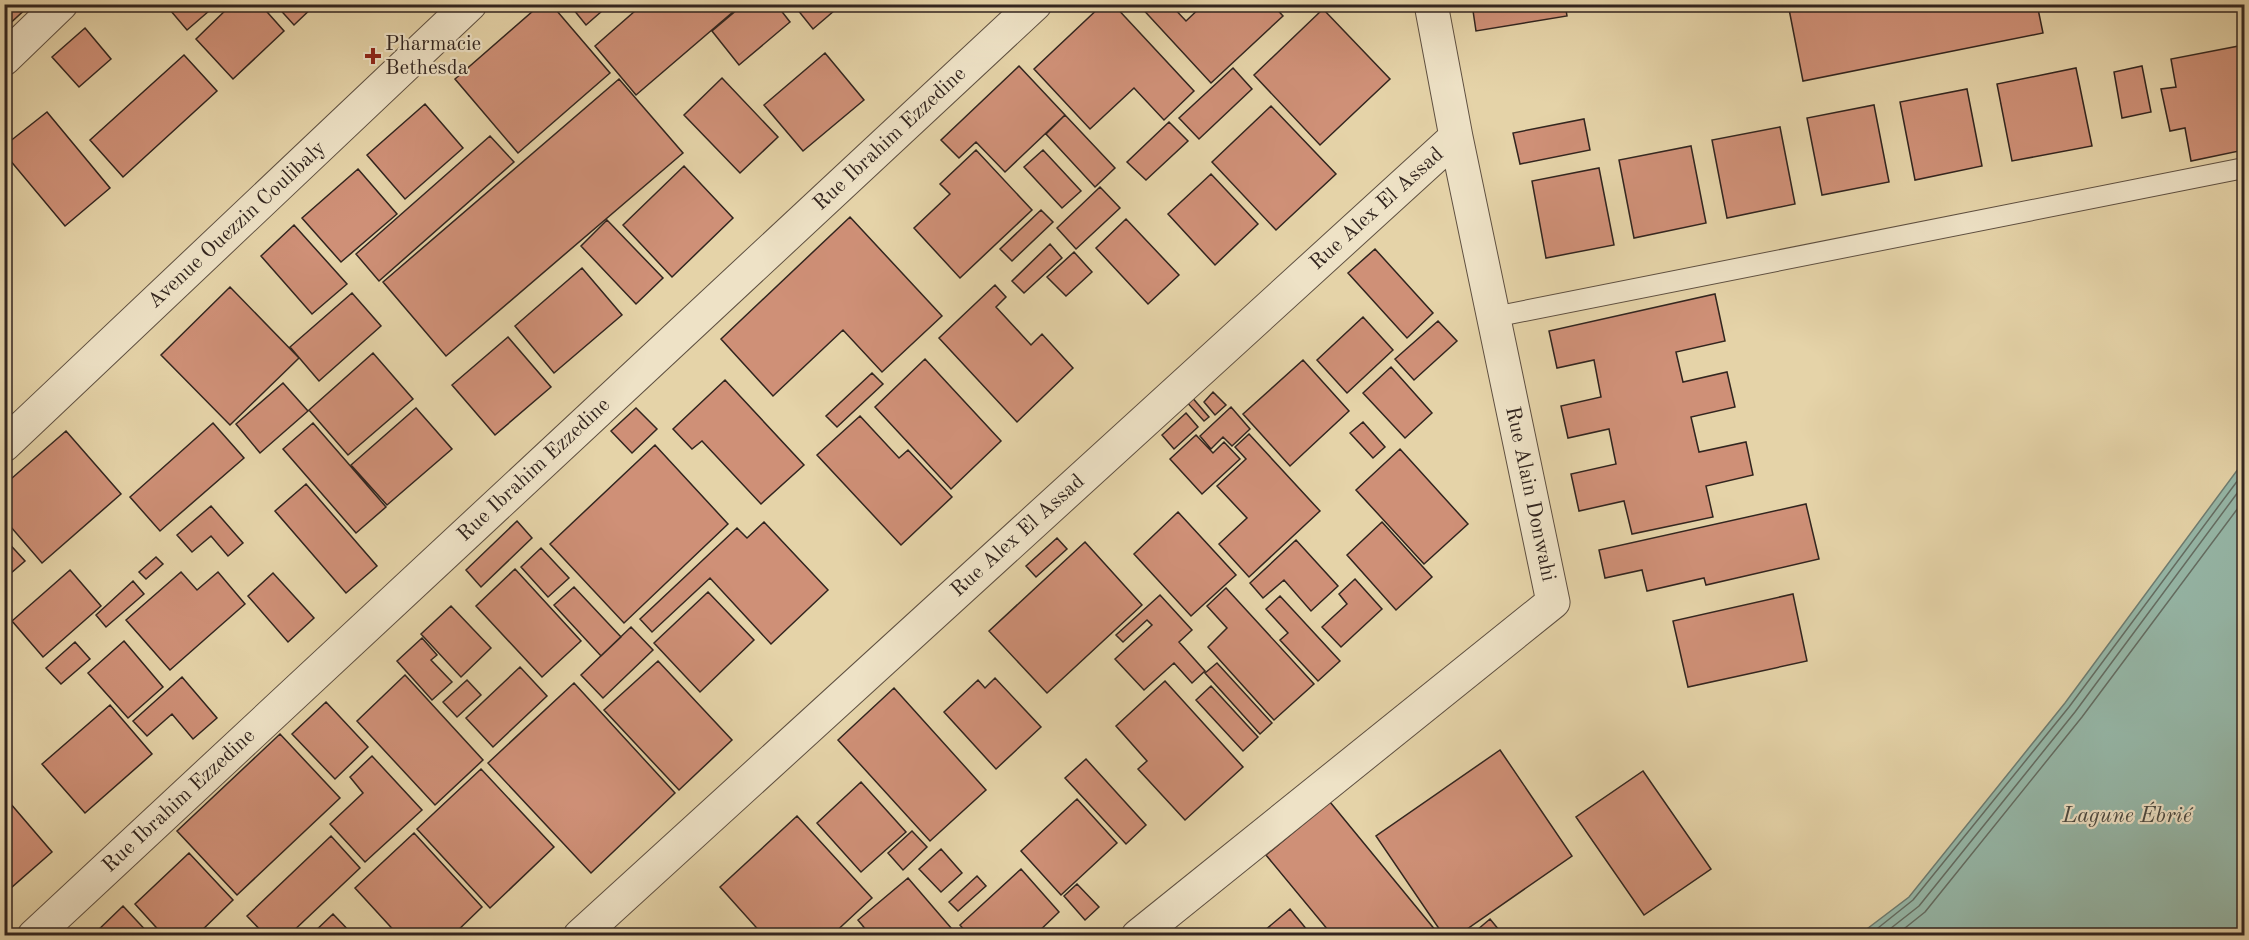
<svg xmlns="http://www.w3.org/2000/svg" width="2249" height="940" font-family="'Old Standard TT',serif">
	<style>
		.water { fill: #96b8a9; stroke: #6e7d72; stroke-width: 1.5 }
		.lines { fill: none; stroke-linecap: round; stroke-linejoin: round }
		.shore { stroke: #646e64; stroke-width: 1.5 }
		.building { fill: #cf9077; stroke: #32251f; stroke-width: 1.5 }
		.service-casing { stroke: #5f5041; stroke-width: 22 }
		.minor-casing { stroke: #5f5041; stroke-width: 35 }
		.tertiary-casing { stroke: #5f5041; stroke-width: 35 }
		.service { stroke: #eee2c6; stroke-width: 20 }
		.minor { stroke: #eee2c6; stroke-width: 33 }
		.tertiary { stroke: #eee2c6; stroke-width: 33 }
		.poi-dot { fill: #8f2418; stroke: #eee2c6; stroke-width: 2 }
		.labels { text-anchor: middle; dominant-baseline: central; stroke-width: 4.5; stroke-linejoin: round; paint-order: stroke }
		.poi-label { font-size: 21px; fill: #32251f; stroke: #eee2c6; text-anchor: start }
		.street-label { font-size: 21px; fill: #32251f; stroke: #eee2c6 }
		.water-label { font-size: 22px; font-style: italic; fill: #4b4a42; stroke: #eee2c6 }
	</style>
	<rect width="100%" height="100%" fill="#e5d3a8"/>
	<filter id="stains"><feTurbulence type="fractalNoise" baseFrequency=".00333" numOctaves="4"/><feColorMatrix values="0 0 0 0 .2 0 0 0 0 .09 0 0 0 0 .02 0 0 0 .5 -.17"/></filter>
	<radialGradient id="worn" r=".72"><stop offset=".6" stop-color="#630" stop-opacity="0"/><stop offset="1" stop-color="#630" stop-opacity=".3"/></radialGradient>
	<path class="water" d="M2244,461V935H1859L1909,897L2065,703Z"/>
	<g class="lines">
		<path class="shore" d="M1868,936L1913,900L2069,707L2244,472
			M1881,936L1919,906L2075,712L2244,484
			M1895,936L1925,912L2082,717L2244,500"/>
	</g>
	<path class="building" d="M4,4H31L4,29Z
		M165,4H203L209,11L187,30Z
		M232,4H260L284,31L233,79L196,39Z
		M275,4H316L294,25Z
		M541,4H551L610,73L518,153L455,79Z
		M569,4H610L586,25Z
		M643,4H740L741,5L636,95L595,46Z
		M744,4H776L790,22L739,65L712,31Z
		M793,4H842L813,29Z
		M1103,4H1113L1194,91L1164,120L1134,88L1090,129L1034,69Z
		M1138,4H1170L1186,21L1204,4H1272L1283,16L1211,83Z
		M1472,4H1565L1567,16L1476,31Z
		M1788,4H2037L2043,33L1803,81Z
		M1323,9L1390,79L1320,145L1254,75Z
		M85,28L111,59L79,87L52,57Z
		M2244,45V150L2191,161L2185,128L2170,131L2161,89L2176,87L2171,59Z
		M825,53L864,100L803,151L764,105Z
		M184,55L217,91L123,177L90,140Z
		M1019,66L1065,115L1005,172L976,142L959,158L941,140Z
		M2142,66L2151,112L2122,118L2114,72Z
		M1233,68L1252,89L1199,139L1179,118Z
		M2076,68L2092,146L2012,161L1997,84Z
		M722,78L778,137L740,173L684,115Z
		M619,79L683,153L446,356L383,282Z
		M1967,89L1982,166L1915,180L1900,102Z
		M425,104L463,148L405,199L367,155Z
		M1874,105L1889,182L1822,195L1807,118Z
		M1271,106L1336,174L1276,230L1212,162Z
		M47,112L110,188L65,226L4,153V146Z
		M1065,115L1115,168L1095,187L1046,134Z
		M1584,119L1590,150L1520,164L1513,133Z
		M1169,122L1188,141L1146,180L1127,162Z
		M1780,127L1795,204L1727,218L1712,140Z
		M490,136L514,162L379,281L356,254Z
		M1691,146L1706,223L1634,238L1619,160Z
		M976,150L1032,210L960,278L914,228L950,194L940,184Z
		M1043,150L1081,191L1062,208L1024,167Z
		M684,166L733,218L672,277L623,225Z
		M1599,168L1614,245L1546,258L1532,181Z
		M358,169L397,214L341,262L302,218Z
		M1211,174L1258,224L1215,265L1168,214Z
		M1100,187L1120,208L1076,249L1057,228Z
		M1041,210L1053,222L1012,261L1000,249Z
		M850,217L942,316L882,372L843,330L773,396L721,339Z
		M1126,219L1179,275L1148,304L1096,248Z
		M607,220L663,278L636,304L581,246Z
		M294,225L347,284L312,314L261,256Z
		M1050,244L1062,258L1024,293L1012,281Z
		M1375,249L1433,313L1407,338L1348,273Z
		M1074,252L1092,272L1066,296L1047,277Z
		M582,268L622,315L554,373L515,326Z
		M995,285L1006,297L996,307L1031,345L1042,334L1073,368L1017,422L939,338Z
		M230,287L299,358L230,425L161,355Z
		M352,293L381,326L319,381L290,347Z
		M1715,294L1725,341L1676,352L1683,382L1727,372L1735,407L1691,417L1699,452L1746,442L1753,475L1706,486L1713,517L1632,534L1624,501L1579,511L1571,474L1616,464L1609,429L1568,438L1561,406L1601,397L1594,360L1557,368L1549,331Z
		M1363,317L1393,350L1347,393L1317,360Z
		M1438,321L1457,341L1414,380L1395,359Z
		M508,337L551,387L495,435L452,385Z
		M373,353L413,399L348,455L309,410Z
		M925,359L1001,441L951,489L875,407Z
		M1303,360L1349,411L1290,466L1243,414Z
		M1391,367L1432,413L1405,438L1363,393Z
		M872,373L883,384L837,427L826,416Z
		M725,380L804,465L761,504L702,441L692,449L673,429Z
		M283,383L308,411L260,453L236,424Z
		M1213,392L1226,405L1215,415L1204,402Z
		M1190,395L1209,417L1204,421L1184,399Z
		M1231,407L1250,429L1232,446L1223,437L1211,449L1200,436Z
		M416,408L452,449L387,505L351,465Z
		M636,408L657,429L632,453L611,431Z
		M1186,413L1198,427L1174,449L1162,435Z
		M860,416L899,458L908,450L952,497L901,545L817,455Z
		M1363,422L1385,447L1373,458L1350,433Z
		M213,423L244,458L160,531L130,497Z
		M313,423L386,507L356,533L283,449Z
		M66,431L121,494L42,563L4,519V485Z
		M1249,434L1320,511L1249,577L1219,544L1247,518L1217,486L1246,459L1235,447Z
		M1196,435L1213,453L1224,442L1240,459L1202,494L1170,459Z
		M655,445L728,524L624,623L550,544Z
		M1400,449L1468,524L1424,564L1356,490Z
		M306,484L377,566L346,593L275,511Z
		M1806,504L1819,559L1706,585L1704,578L1647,591L1642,570L1605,578L1599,550Z
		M211,506L243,543L228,556L211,536L192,552L177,535Z
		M1178,512L1236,575L1191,616L1134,554Z
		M517,521L532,538L481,587L466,570Z
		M764,522L828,590L771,644L710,578L652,632L640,619L737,528L747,538Z
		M1382,522L1432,577L1396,610L1347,555Z
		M4,538L25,561L4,579Z
		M1057,538L1067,549L1036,577L1026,566Z
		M1296,540L1338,586L1311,611L1284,580L1263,598L1250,583Z
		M1085,542L1142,605L1047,693L989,631Z
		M541,548L569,578L548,597L521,567Z
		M156,557L163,564L146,579L139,572Z
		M515,569L581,641L542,677L476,606Z
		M70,570L101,606L43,657L12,621Z
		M181,572L197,590L218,572L245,604L170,670L126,620Z
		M273,573L314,618L288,642L248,596Z
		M1355,579L1382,609L1341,647L1322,627L1347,604L1339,594Z
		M133,581L144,594L106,627L96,615Z
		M574,587L621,637L601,656L554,605Z
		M1226,588L1314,684L1274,720L1208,647L1227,628L1207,606Z
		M708,592L754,640L700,692L654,643Z
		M1793,594L1807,661L1688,687L1673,621Z
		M1160,595L1192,630L1179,642L1205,671L1192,683L1174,663L1144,690L1115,659L1152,625L1147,620L1123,642L1116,635Z
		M1280,596L1340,661L1318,681L1280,640L1288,633L1266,609Z
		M451,606L491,648L461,677L421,634Z
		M631,627L653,650L603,698L581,675Z
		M422,638L437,655L431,660L452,682L432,700L397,661Z
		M124,641L163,687L128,718L88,673Z
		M75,642L90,659L61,684L46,668Z
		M658,661L732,740L679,790L604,710Z
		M1217,663L1272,723L1260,734L1205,673Z
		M520,667L547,696L493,747L466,718Z
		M405,675L483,760L435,805L357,721Z
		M182,677L217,718L193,739L172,714L147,736L133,721Z
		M995,678L1041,727L996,769L944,712L978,680L985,688Z
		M467,680L481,695L457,717L443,702Z
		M1165,681L1243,767L1185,820L1138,769L1147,761L1116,726Z
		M574,683L675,793L591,873L488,763Z
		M1211,686L1258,737L1243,751L1196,700Z
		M894,688L986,790L930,841L838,740Z
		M326,702L368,747L335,779L292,734Z
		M110,705L152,754L85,813L42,764Z
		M280,734L340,798L237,895L177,831Z
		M1500,750L1572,856L1457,936H1444L1376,836Z
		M372,756L422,810L365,862L330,824L363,793L350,777Z
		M1086,759L1146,825L1126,844L1065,778Z
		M481,769L554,847L490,908L417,829Z
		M1643,771L1711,869L1644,915L1576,817Z
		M861,782L906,832L861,872L817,823Z
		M4,796L52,852L4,894Z
		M1077,799L1117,843L1061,895L1021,851Z
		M1330,802L1436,931L1431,936H1333L1266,855Z
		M797,816L872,898L831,936H764L720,887Z
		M912,831L927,847L903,870L888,853Z
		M414,833L482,907L452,936H399L355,888Z
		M331,836L360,868L288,936H266L247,916Z
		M941,849L962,873L941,892L919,869Z
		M189,853L233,900L196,936H164L135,904Z
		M1021,869L1059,912L1034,936H969L960,925Z
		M977,876L986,886L958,911L949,902Z
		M908,878L958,936H871L858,920Z
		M1077,884L1099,907L1085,920L1064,896Z
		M123,906L151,936H92Z
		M1290,909L1312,936H1258Z
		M333,914L354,936H310Z
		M1490,919L1504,936H1470Z"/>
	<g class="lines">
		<g class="service-casing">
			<path id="service" d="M1494,317L2244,168"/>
		</g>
		<g class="minor-casing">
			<path id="minor" d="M4,59L61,4
				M34,936L1035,4
				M580,936L1456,137
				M1138,936L1553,602L1456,137L1431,4"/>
		</g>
		<g class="tertiary-casing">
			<path id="tertiary" d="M4,445L470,4"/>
		</g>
		<use href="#service" class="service"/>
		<use href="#minor" class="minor"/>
		<use href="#tertiary" class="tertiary"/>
	</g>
	<path class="poi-dot" d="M370 47h6v6h6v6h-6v6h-6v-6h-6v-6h6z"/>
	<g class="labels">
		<g class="poi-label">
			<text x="385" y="44">Pharmacie<tspan x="385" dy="24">Bethesda</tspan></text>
		</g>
		<g class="street-label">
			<text transform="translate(890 139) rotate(-43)">Rue Ibrahim Ezzedine</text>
			<text transform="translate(1377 209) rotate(-42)">Rue Alex El Assad</text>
			<text transform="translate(237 225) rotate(-43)">Avenue Ouezzin Coulibaly</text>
			<text transform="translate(534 470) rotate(-43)">Rue Ibrahim Ezzedine</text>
			<text transform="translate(1530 494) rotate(78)">Rue Alain Donwahi</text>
			<text transform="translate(1018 536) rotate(-42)">Rue Alex El Assad</text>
			<text transform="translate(179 801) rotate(-43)">Rue Ibrahim Ezzedine</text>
		</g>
		<g class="water-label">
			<text x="2127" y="816">Lagune Ébrié</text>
		</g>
	</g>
	<rect width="2249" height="940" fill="none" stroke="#e5d3a8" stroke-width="24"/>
	<rect x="6" y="6" width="2237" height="928" fill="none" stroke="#32251f" stroke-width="3"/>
	<rect x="12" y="12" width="2225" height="916" fill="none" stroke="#32251f" stroke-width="1.5"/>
	<rect width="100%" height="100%" filter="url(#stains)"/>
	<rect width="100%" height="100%" fill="url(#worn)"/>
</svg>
